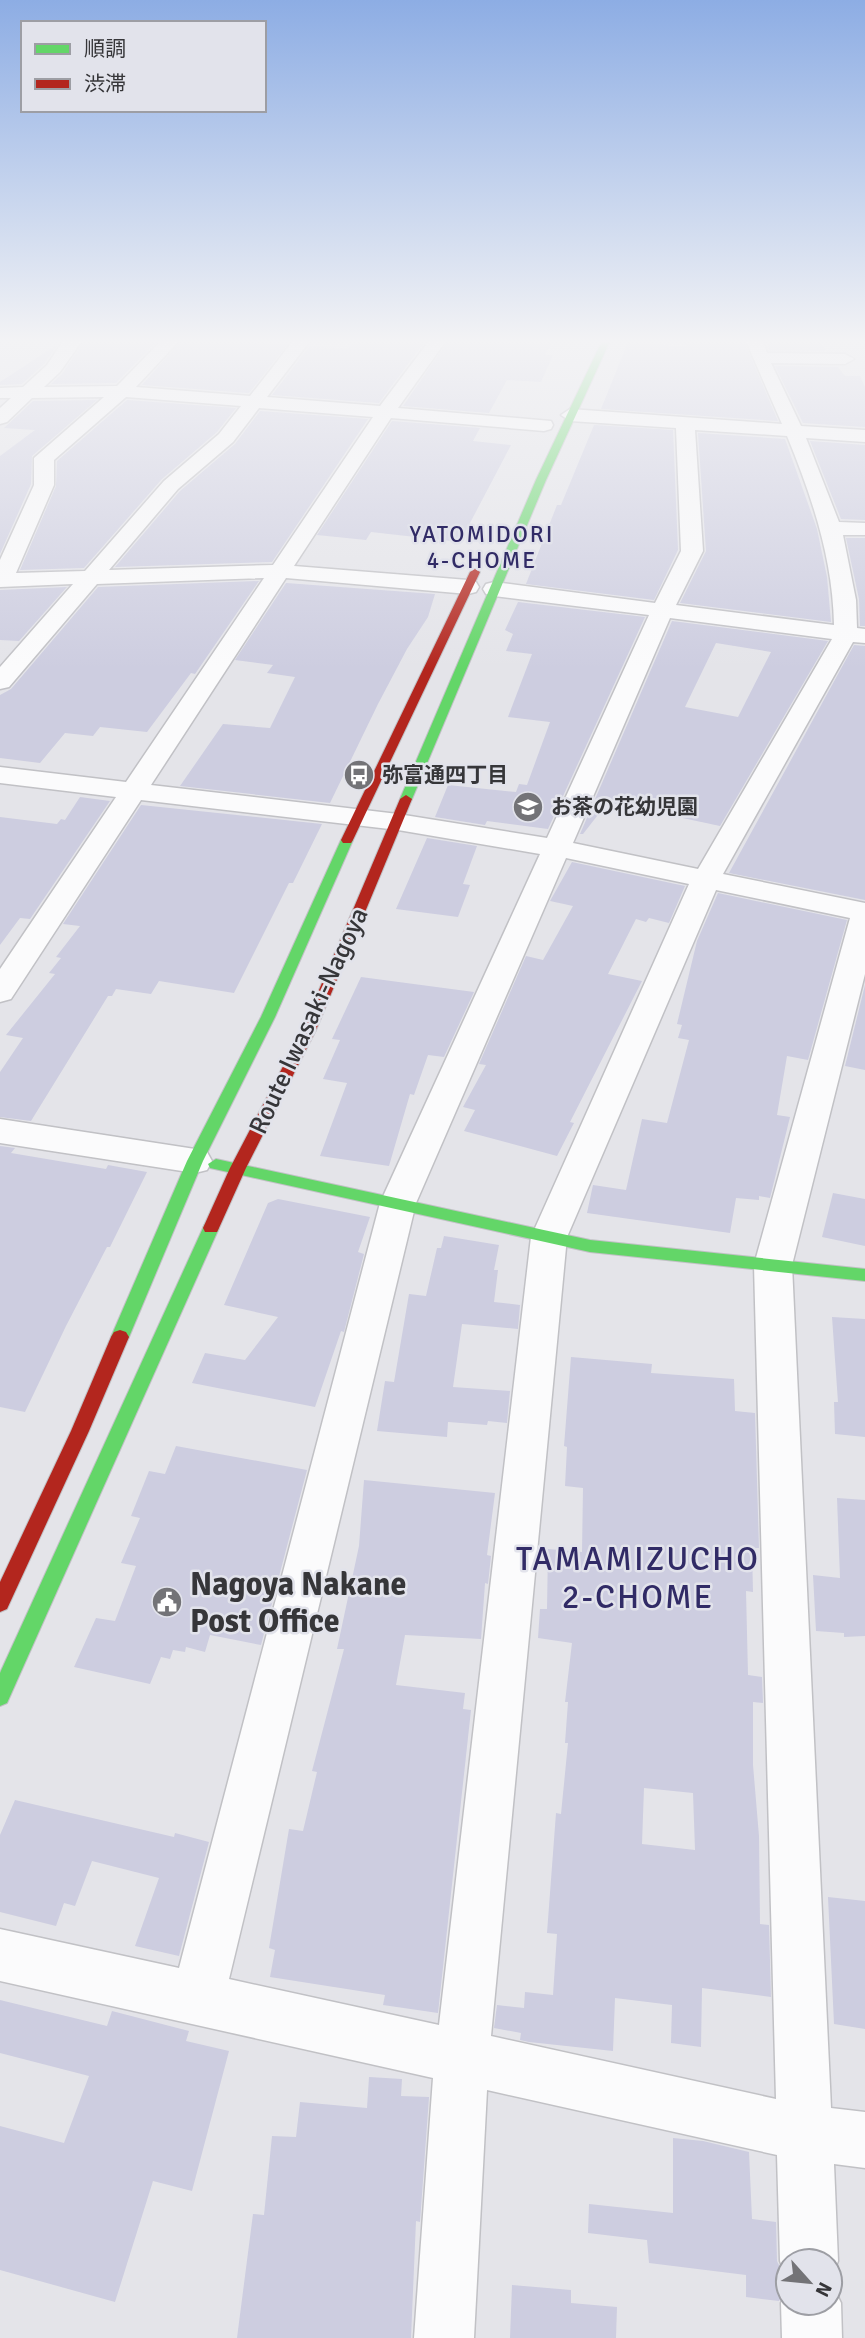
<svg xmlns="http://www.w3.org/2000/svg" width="865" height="2338" font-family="Signika,'Noto Sans JP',sans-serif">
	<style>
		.building { fill: #cdcde0; fill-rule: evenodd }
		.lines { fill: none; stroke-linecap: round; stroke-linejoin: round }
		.street-casing { stroke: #c1c1c5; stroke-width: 3 }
		.fast-casing { stroke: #c1c1c5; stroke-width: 2 }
		.jam-casing { stroke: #c1c1c5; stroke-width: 2 }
		.street { fill: #fbfbfc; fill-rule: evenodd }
		.fast { fill: #63d668; fill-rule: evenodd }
		.jam { fill: #b3261e; fill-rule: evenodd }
		.labels { text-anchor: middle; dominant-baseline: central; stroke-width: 5; stroke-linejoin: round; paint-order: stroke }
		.far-poi-label { font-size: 21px; font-weight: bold; fill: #363639; stroke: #e2e3eb; text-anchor: start }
		.far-neighbourhood-label { font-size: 23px; letter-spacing: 2px; fill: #312b66; stroke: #e2e3eb }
		.street-label { font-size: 26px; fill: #363639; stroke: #e2e3eb }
		.near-poi-label { font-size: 32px; font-weight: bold; fill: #363639; stroke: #e2e3eb; text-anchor: start }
		.near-neighbourhood-label { font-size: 33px; letter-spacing: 2px; fill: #312b66; stroke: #e2e3eb }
	</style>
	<rect width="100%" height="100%" fill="#e4e4e9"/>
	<path class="building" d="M84,341H157L116,383L51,384L62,374Z
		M181,341H245L287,345L249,393L142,385Z
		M354,341H425L379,403L272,395L309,347L348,348Z
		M448,341H553L545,355H553L541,382L507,380L489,413L403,406Z
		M684,341H744L778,421L601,409L628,342L686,347Z
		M766,341H819L826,351L769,350Z
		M58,344L45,363L22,384L0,385V382Z
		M775,366L838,367L845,376H860L865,387V427L803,423Z
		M97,400L32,456L31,484L0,554V456L35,430L4,428L33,401Z
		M127,400L236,408L217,432L162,479L84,568L20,570L56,486L57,461Z
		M260,411L368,419L272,562L115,567L180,491L235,444Z
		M392,421L480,428L473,441L511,445L460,542L371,532L366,540L317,535Z
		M594,425L673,430L678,550L654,600L526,584L557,505H561Z
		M698,433L785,439L817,529L827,577L831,622L680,603L706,551Z
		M810,441L865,445V520L841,519Z
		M846,538H865V626H860L859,599Z
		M259,581L195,674L191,673L147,732L100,727L93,736L65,733L40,763L0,758V695L11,689L98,587Z
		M286,583L435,594L428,617L407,649L378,704L330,803L180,786L223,724L270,728L295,677L267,673L273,665L235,660Z
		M67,587L19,641L0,640V590Z
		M518,602L645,617L548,829L487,821L485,825L435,817L448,785L516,792L519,784L527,785L550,722L508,717L532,654L506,651L513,634L505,630Z
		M672,621L828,641L720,826L608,802L583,834H580ZM716,643L771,652L738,717L685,707Z
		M854,645L865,646V900L729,873Z
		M80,797L110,801L30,919L20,918L0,945V817L57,824L61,819L65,820Z
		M141,805L322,824L293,883H289L234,993L159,981L151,994L116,989L112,996H108L31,1121L0,1117V1072L23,1038L6,1035L55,974L49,973L61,958L56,957L80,926L63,924Z
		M427,838L477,846L463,884L470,885L458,917L396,909Z
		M572,862L685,886L669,923L649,918L646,922L636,919L608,974L642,981L570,1122L574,1123L557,1156L464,1131L475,1110L463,1107L486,1065L479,1064L526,956L543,960L573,906L550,901Z
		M718,893L847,920L808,1060L787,1056L777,1115L790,1117L770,1198L759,1196V1200L736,1198L730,1233L587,1213L593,1185L626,1190L642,1119L667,1123L689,1040L678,1038L682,1025L677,1024L697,941Z
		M361,977L474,992L444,1057L428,1055L414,1095L410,1094L389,1166L320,1156L347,1083L323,1079L340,1040L332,1039Z
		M865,985V1070L845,1066Z
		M0,1146L15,1148L11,1153L106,1169L108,1165L147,1172L110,1247H107L66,1326L25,1412L0,1407Z
		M833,1193L865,1199V1246L822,1237Z
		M278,1199L370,1217L358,1252L364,1254L344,1332L341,1331L315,1407L192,1383L205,1353L245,1360L278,1317L224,1305L268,1203Z
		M444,1236L499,1245L494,1270H498L494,1302L520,1305L518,1329L462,1324L453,1387L510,1391L507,1423L488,1421L487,1425L448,1422L447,1437L377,1431L385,1381L394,1382L409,1294L426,1296L437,1248H441Z
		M832,1317L865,1319V1437L835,1434L834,1402H838Z
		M571,1357L652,1364L651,1373L734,1379L735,1411L755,1413L759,1548H752L753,1592L746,1591L748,1675L762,1677L763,1703L753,1702V1765L759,1836L760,1924L769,1925L771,1997L702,1988L701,2047L671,2043L672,2005L615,1998L613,2051L529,2042L520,2040L521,2033L494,2028L497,2005L524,2008L525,1992L553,1995L557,1934L547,1933L556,1813L561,1814L568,1743H565L568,1702H565L572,1643L538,1638L540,1609H547L548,1549L582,1552L583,1488L565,1486L567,1447L564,1446ZM644,1788L693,1793L695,1850L642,1844Z
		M176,1446L307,1470L261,1645L210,1635L205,1652L186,1647L185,1652L173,1650L170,1659L161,1657L150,1684L74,1667L96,1618L115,1621L136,1566L121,1563L140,1518L131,1516L149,1471L165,1474Z
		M364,1480L495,1493L487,1555L491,1556L488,1584L485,1583L481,1639L405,1635L396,1685L465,1693L463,1709L471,1710L438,2013L383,2005L385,1995L270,1977L275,1950L269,1948L289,1829L303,1831L317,1772L312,1771L344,1649H337L359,1546Z
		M837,1498L865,1500V1636L844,1637V1633L816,1631L813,1575L840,1578Z
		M15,1800L174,1837L175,1833L209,1842L179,1956L135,1946L159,1878L92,1861L75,1906L64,1903L56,1926L0,1912V1835Z
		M828,1897L865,1901V2029L834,2024Z
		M0,2000L107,2026L112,2011L189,2031L186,2041L229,2051L192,2191L153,2181L115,2302L0,2270V2126L64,2143L89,2076L0,2053Z
		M369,2077L402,2079L401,2096L429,2097L420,2222L416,2221L411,2338H237L253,2214L264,2215L272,2136L296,2137L300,2102L367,2108Z
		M673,2138L703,2141L749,2152L752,2219L776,2222L777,2261L788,2284L779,2301L746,2297V2275L649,2263L647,2240L588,2233L589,2204L673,2213Z
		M512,2285L571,2290V2303L617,2307L616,2338H510Z"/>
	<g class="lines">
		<g class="street-casing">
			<path id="street" d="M63,341H82L60,372L44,387L117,386L161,341H179L136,387L250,396L293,341H310L267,397L380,406L429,341H446L398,408L551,421L553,425L551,429L544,431L391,418L294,566L468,580L476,582L479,587L476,592L468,594L286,578L151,785L398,814L547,838L649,615L494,596L486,594L483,589L486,584L494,582L655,603L681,551L676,428L570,421L561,415L570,409L782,424L746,341H763L767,353L845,354L854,359L845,364L771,363L801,426L865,430V442L806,438L839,522L865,523V535H843L856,600L857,628L865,629V643L853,642L723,874L865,903V974L792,1265L831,2108L865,2112V2168L834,2164L838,2261L830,2281L841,2303L842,2338H782L781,2303L788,2286V2303H830V2261H788V2281L780,2261L777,2155L487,2090L474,2338H414L433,2078L0,1981V1929L179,1968L380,1203L540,854L398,830L141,800L11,999L0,1002V969L116,797L0,783V767L126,782L264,578L97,584L9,687L0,689V667L73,584L0,587V560L34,485V458L104,397L32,398L7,422L0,424V408L11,398H0V388L23,387L47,365ZM126,397L241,406L219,434L164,481L85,571L16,573L54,485V460ZM259,408L373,417L273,565L109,570L178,489L233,442ZM695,430L787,436C812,497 833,559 834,625L676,605L703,551ZM670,618L832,639L698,869L573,843ZM566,858L689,884L531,1237L439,2025L229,1979L416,1203ZM716,890L850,918L754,1265L776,2099L491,2036L567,1237Z
				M0,1119L195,1149L207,1152L212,1161L207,1170L195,1173L0,1143Z"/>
		</g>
		<g class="fast-casing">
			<path id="fast" d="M602,341H610L546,480L412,799L410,802H402L400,799L536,480Z
				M347,836L353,840L275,1017L203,1161L129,1337L126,1342H114L111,1337L187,1161L261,1017L341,840Z
				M216,1159L590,1240L865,1269V1281L590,1252L210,1168L208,1164Z
				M211,1222L217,1224L219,1228L7,1703L0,1706V1673L203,1228L205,1224Z"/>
		</g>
		<g class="jam-casing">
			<path id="jam" d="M475,569L480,572L353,840L351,843H343L341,840L470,572Z
				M406,795L412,799L316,1030L246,1168L219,1228L217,1232H205L203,1228L230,1168L302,1030L400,799Z
				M120,1330L126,1332L129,1337L89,1431L7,1609L0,1612V1582L71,1431L111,1337L114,1332Z"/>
		</g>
		<use href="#street" class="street"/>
		<use href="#fast" class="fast"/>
		<use href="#jam" class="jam"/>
	</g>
	<linearGradient id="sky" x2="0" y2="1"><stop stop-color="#8dade4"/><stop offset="0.51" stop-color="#f3f3f5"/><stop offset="1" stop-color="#f3f3f5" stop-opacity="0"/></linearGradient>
	<rect width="865" height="669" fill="url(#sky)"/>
	<defs>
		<g id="bus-disc" transform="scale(1.575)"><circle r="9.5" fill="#737377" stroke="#e2e3eb"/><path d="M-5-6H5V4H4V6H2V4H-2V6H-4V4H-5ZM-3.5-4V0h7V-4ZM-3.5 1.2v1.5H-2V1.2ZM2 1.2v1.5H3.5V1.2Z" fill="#fff"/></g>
		<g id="school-disc" transform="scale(1.575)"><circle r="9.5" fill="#737377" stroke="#e2e3eb"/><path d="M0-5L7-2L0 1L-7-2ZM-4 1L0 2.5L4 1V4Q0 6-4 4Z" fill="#fff"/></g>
		<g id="civic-disc" transform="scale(1.575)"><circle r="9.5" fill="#737377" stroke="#e2e3eb"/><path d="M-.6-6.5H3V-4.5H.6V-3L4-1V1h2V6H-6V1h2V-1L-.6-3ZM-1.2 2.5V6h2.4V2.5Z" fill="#fff"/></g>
	</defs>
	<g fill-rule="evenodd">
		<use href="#bus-disc" x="359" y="775"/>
		<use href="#school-disc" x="528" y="807"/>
		<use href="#civic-disc" x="167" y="1602"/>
	</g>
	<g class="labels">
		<g class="far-poi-label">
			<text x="382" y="775">弥富通四丁目</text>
			<text x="551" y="807">お茶の花幼児園</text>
		</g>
		<g class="far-neighbourhood-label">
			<text x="482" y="534">YATOMIDORI<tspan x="482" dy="26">4-CHOME</tspan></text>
		</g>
		<g class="street-label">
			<text transform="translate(309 1021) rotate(-65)">Route Iwasaki-Nagoya</text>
		</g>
		<g class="near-poi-label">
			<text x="190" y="1584">Nagoya Nakane<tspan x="190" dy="37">Post Office</tspan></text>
		</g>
		<g class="near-neighbourhood-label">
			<text x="638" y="1559">TAMAMIZUCHO<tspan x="638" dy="38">2-CHOME</tspan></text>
		</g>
	</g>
	<rect x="21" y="21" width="245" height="91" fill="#e2e3eb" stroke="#9d9ea4" stroke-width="2"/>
	<rect x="35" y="44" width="35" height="10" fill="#63d668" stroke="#9d9ea4" stroke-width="2"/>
	<text x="84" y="56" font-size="21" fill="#363639">順調</text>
	<rect x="35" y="79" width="35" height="10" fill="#b3261e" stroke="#9d9ea4" stroke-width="2"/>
	<text x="84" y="91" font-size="21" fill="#363639">渋滞</text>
	<g transform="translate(809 2282) rotate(117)"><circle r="33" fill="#e2e3eb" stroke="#9d9ea4" stroke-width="2"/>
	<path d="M0-5L12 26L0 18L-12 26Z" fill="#737377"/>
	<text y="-10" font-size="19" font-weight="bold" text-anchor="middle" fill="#363639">N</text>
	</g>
</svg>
